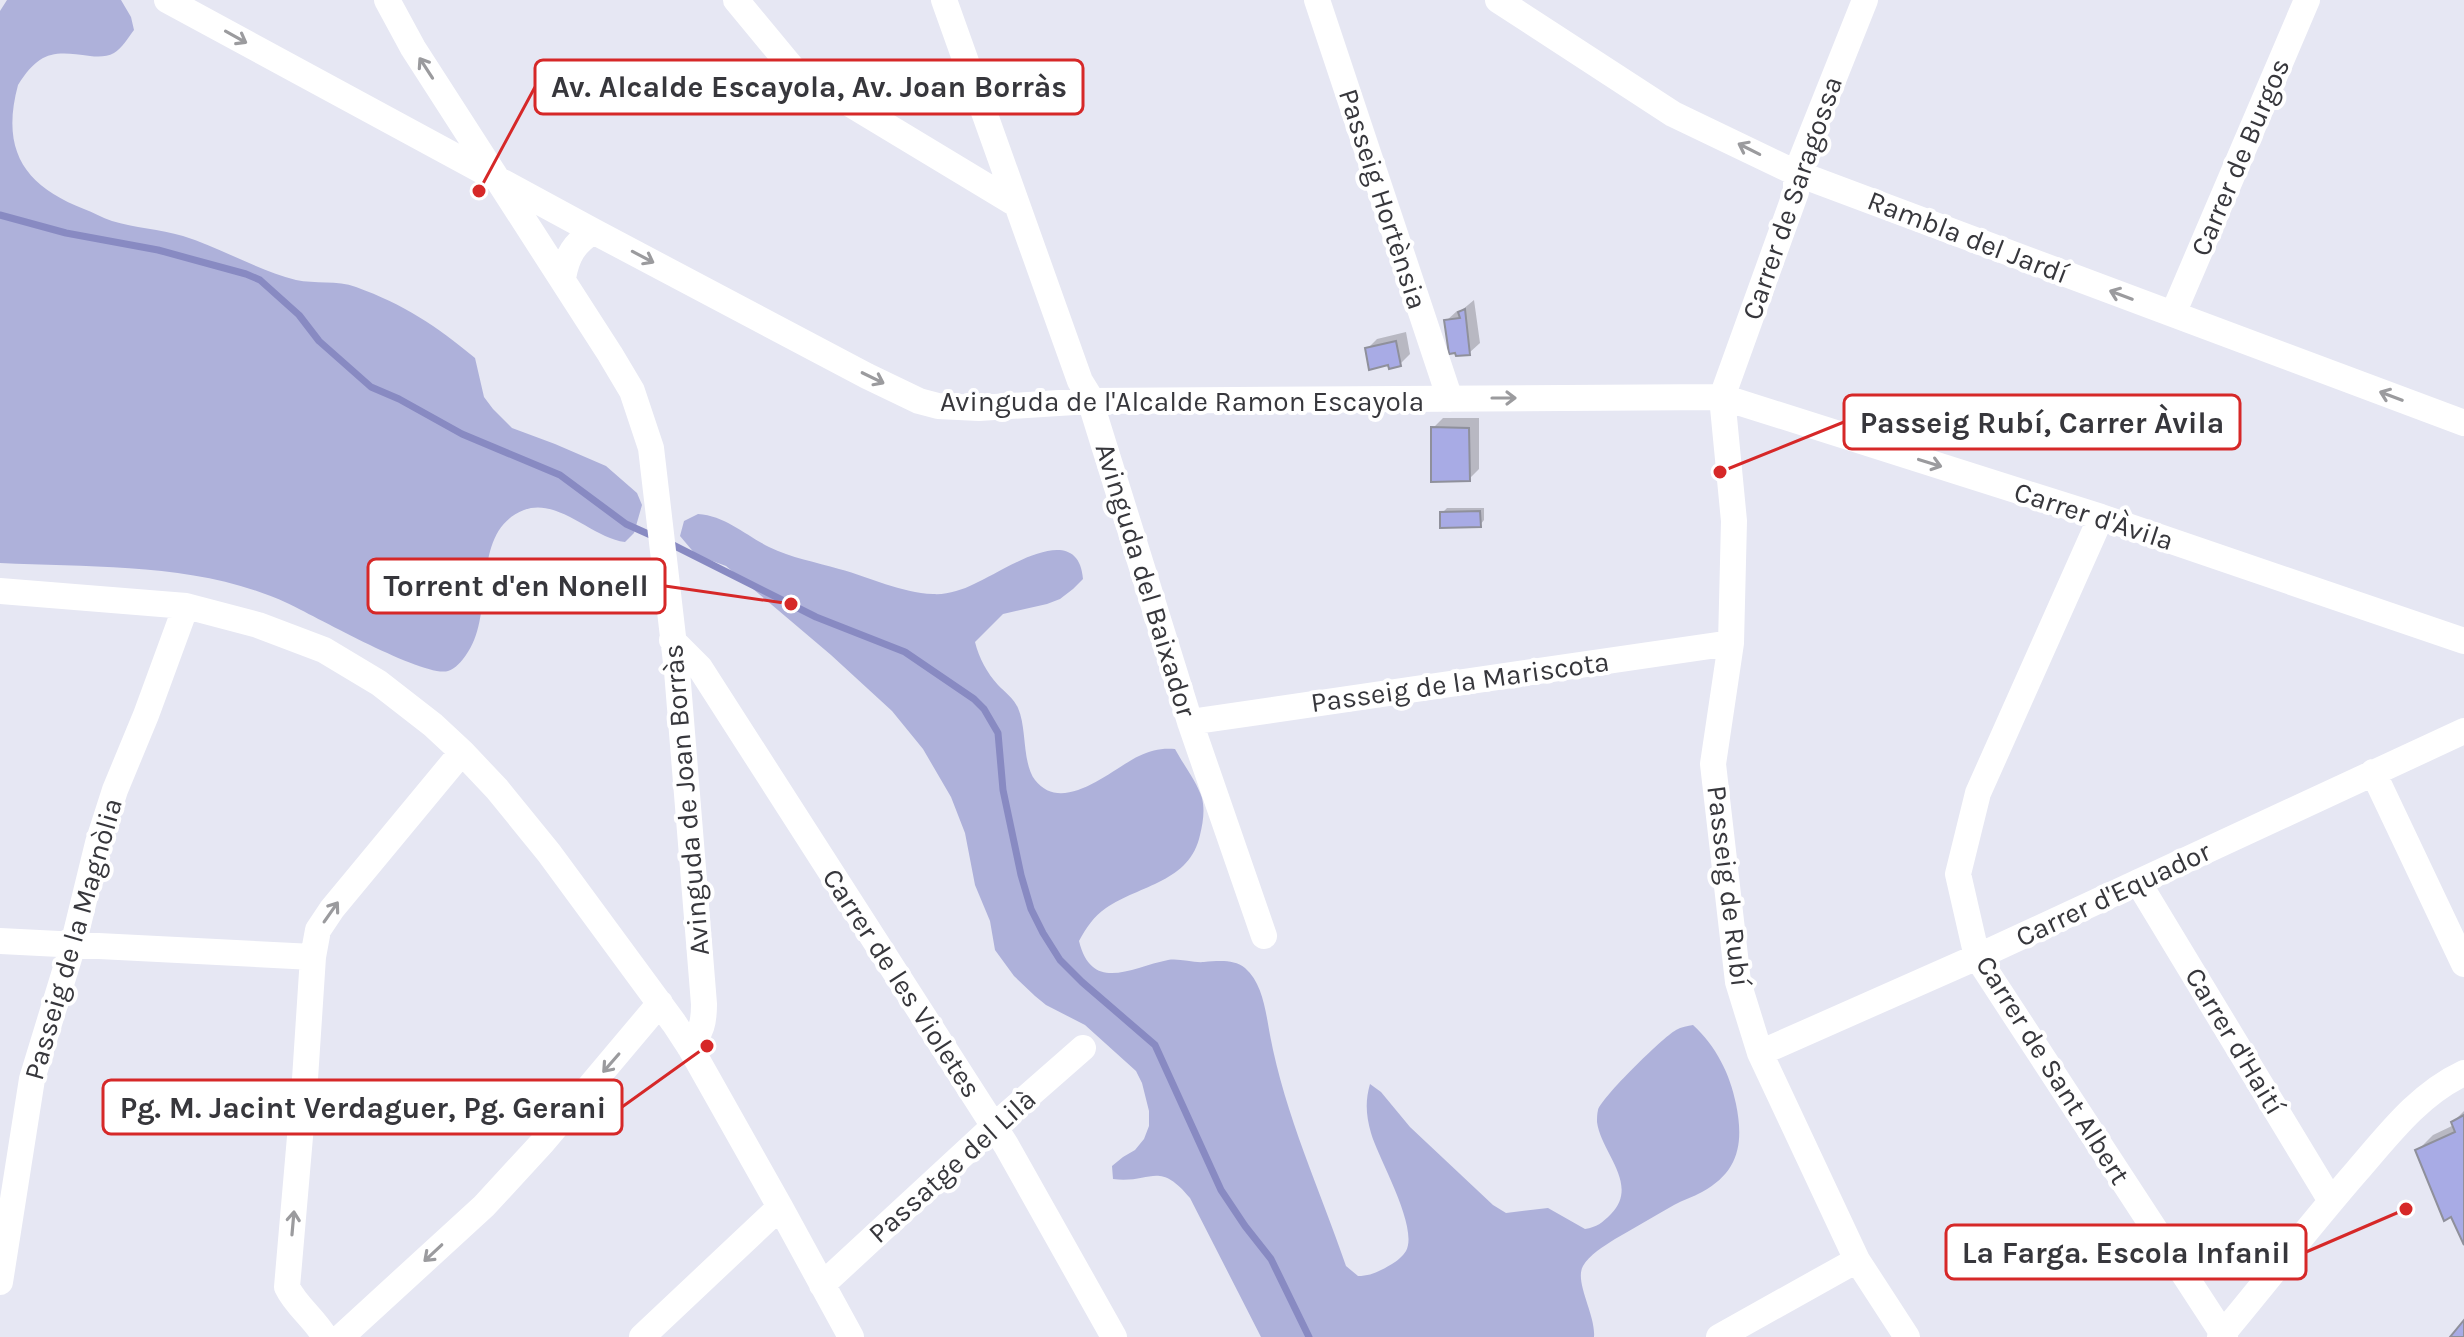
<svg xmlns="http://www.w3.org/2000/svg" width="2464" height="1337" font-family="Karla,sans-serif">
	<style>
		.green { fill: #aeb1da }
		.shadow { fill: #0003 }
		.lines { fill: none; stroke-linecap: round; stroke-linejoin: round }
		.stream { stroke: #888ac2; stroke-width: 7 }
		.building { fill: #a8abe5; stroke: #8f909b; stroke-width: 2 }
		.minor { stroke: #fff; stroke-width: 26 }
		.oneway { stroke: #9b9b9e }
		.labels { text-anchor: middle; dominant-baseline: central; stroke-width: 8; stroke-linejoin: round; paint-order: stroke }
		.street-label { font-size: 28px; fill: #37373c; stroke: #fff }
		.leader { fill: none; stroke: #d62828; stroke-width: 3 }
		.callout-dot { fill: #d62828; stroke: #fff; stroke-width: 3 }
		.callout { fill: #fff; stroke: #d62828; stroke-width: 3 }
		.callout-label { font-size: 30px; text-anchor: middle; font-weight: bold; fill: #37373c }
	</style>
	<rect width="100%" height="100%" fill="#e6e7f3"/>
	<path class="green" d="M7,0H121L131,17L134,30C128,38 122,48 114,53C107,57 98,57 90,56C53,51 40,51 18,85C0,152 26,186 84,209C93,212 102,218 112,221C134,228 160,229 183,236C221,248 257,270 296,280C315,284 337,280 356,287C405,305 435,325 475,358L484,397L493,409L512,428L555,444L606,466L637,493L642,505L634,533L625,542C592,538 558,497 524,510C468,532 497,614 466,655C462,661 455,669 448,671C424,678 315,616 287,603C198,562 96,568 0,563V11Z
		M698,514C726,516 745,535 769,547C791,558 816,562 839,569C870,577 901,593 933,594C947,595 962,590 974,584C1002,572 1078,517 1083,579L1073,589L1060,599L1047,604L1003,614L975,642C979,658 987,673 998,685C1005,692 1014,699 1018,708C1027,728 1022,763 1035,780C1063,816 1113,768 1139,756C1152,750 1161,748 1175,749C1183,764 1197,782 1202,798C1205,810 1203,823 1200,835C1190,882 1140,885 1106,908C1094,916 1086,928 1079,941C1092,994 1132,967 1168,960C1179,958 1193,963 1204,962C1218,961 1234,959 1245,968C1263,983 1266,1014 1270,1035C1285,1115 1320,1190 1346,1266L1358,1276C1371,1276 1380,1271 1392,1264C1397,1261 1403,1256 1406,1251C1419,1227 1378,1158 1371,1133C1366,1116 1365,1101 1370,1084L1381,1092L1410,1127L1493,1205L1506,1213L1548,1208L1585,1229C1597,1227 1602,1223 1611,1214C1640,1184 1601,1153 1597,1122C1597,1118 1597,1114 1598,1110C1602,1097 1662,1038 1676,1030C1681,1027 1688,1026 1693,1025C1716,1046 1730,1074 1736,1104C1744,1143 1739,1172 1702,1192C1693,1197 1683,1200 1674,1205C1654,1216 1635,1228 1615,1239C1604,1246 1589,1255 1583,1266C1574,1282 1596,1315 1594,1337H1261L1190,1198C1158,1159 1151,1184 1113,1179L1112,1166L1123,1157L1135,1150L1144,1139L1149,1126V1111L1142,1083L1136,1071L1085,1025L1046,1005L1035,996L1014,976L995,950L990,921L975,885L965,833L951,797L923,749L892,711L831,655L726,566L696,555L680,536L684,521Z"/>
	<path class="shadow" d="M1474,300L1480,343L1469,353L1446,321L1457,311L1462,310Z
		M1406,332L1410,354L1400,364L1367,349L1377,339Z
		M1443,418H1479V469L1469,479L1433,428Z
		M1447,508H1484V520L1480,525L1442,513Z
		M2464,1111V1240L2417,1151L2433,1135L2454,1125L2453,1122Z"/>
	<g class="lines">
		<path class="stream" d="M0,215L66,233L158,250L246,274L260,280L299,315L319,341L371,387L399,399L462,434L560,475L626,524L655,537
			M667,542L816,617L905,652L974,699L984,709L998,733L1003,790L1021,875L1031,909L1043,933L1060,960L1082,982L1155,1045L1221,1190L1245,1226L1271,1259L1309,1337"/>
	</g>
	<path class="building" d="M1465,309L1470,355L1456,356L1455,353L1449,354L1444,320L1460,318L1458,312Z
		M1396,341L1401,366L1389,369L1388,365L1369,370L1365,348Z
		M1431,427L1469,428L1470,481L1431,482Z
		M1480,511L1481,527L1440,528V512Z
		M2464,1115V1245L2451,1217L2444,1221L2415,1150L2455,1132L2451,1122Z
		M2464,1320V1337H2450Z"/>
	<g class="lines">
		<path class="minor" d="M167,0L593,231L867,376L919,401L938,406L979,408L1090,401L1722,397L2101,517L2464,641
			M387,0L413,48L610,354L632,391L651,448L677,671L704,1004C704,1022 702,1032 689,1046
			M736,0L794,70L1016,204
			M944,0L1080,381L1088,394L1190,722L1264,936
			M1317,0L1450,399
			M1498,0L1673,114L1796,173L2464,423
			M1865,0L1796,173V192L1722,397L1734,521L1731,643L1713,764L1738,982L1760,1053L1857,1260L1907,1337
			M563,278C567,255 574,244 593,231
			M2173,314L2307,0
			M2101,517L1978,793L1958,874L1977,957L2225,1337
			M0,591L186,606L258,625L324,650L379,683L433,725L462,752L497,789L549,853L674,1023L691,1049L780,1207L851,1337
			M672,640L700,668L1006,1145L1114,1337
			M1190,722L1731,643
			M2373,772L2464,964
			M2138,882L2331,1201
			M0,941L313,957
			M1760,1053L1977,957L2464,731
			M0,1282L32,1079L73,945L98,843L115,790L146,715L186,606
			M822,1285L994,1126L1083,1048
			M325,1337C314,1318 296,1306 287,1287L305,1079L313,957L318,930L332,909L462,752
			M341,1337L484,1206L543,1142L660,1003
			M642,1337L780,1207
			M1719,1337L1857,1260
			M2220,1337C2266,1282 2310,1225 2357,1171C2389,1134 2419,1094 2464,1073"/>
	</g>
	<defs><path id="oneway-shaft" d="M-6 0H5M1.5-3L5.5 0L1.5 3" fill="none" stroke-width="1.6" stroke-linecap="round" stroke-linejoin="round" transform="scale(2)"/></defs>
	<g class="oneway">
		<use href="#oneway-shaft" transform="translate(236 37) rotate(29)"/>
		<use href="#oneway-shaft" transform="translate(426 68) rotate(-123)"/>
		<use href="#oneway-shaft" transform="translate(1749 149) rotate(-153)"/>
		<use href="#oneway-shaft" transform="translate(643 257) rotate(28)"/>
		<use href="#oneway-shaft" transform="translate(2121 295) rotate(-159)"/>
		<use href="#oneway-shaft" transform="translate(873 378) rotate(26)"/>
		<use href="#oneway-shaft" transform="translate(2391 396) rotate(-159)"/>
		<use href="#oneway-shaft" transform="translate(1504 398)"/>
		<use href="#oneway-shaft" transform="translate(1930 463) rotate(17)"/>
		<use href="#oneway-shaft" transform="translate(331 912) rotate(-55)"/>
		<use href="#oneway-shaft" transform="translate(611 1063) rotate(131)"/>
		<use href="#oneway-shaft" transform="translate(293 1223) rotate(-85)"/>
		<use href="#oneway-shaft" transform="translate(433 1253) rotate(137)"/>
	</g>
	<g class="labels">
		<g class="street-label">
			<text transform="translate(2240 157) rotate(-67)">Carrer de Burgos</text>
			<text transform="translate(1792 198) rotate(-71)">Carrer de Saragossa</text>
			<text transform="translate(1383 199) rotate(72)">Passeig Hortènsia</text>
			<text transform="translate(1968 237) rotate(21)">Rambla del Jardí</text>
			<text x="1182" y="401">Avinguda de l'Alcalde Ramon Escayola</text>
			<text transform="translate(2094 516) rotate(18)">Carrer d'Àvila</text>
			<text transform="translate(1146 580) rotate(73)">Avinguda del Baixador</text>
			<text transform="translate(1460 682) rotate(-8)">Passeig de la Mariscota</text>
			<text transform="translate(686 800) rotate(-95)">Avinguda de Joan Borràs</text>
			<text transform="translate(1729 886) rotate(83)">Passeig de Rubí</text>
			<text transform="translate(2113 894) rotate(-25)">Carrer d'Equador</text>
			<text transform="translate(73 939) rotate(-74)">Passeig de la Magnòlia</text>
			<text transform="translate(902 983) rotate(57)">Carrer de les Violetes</text>
			<text transform="translate(2235 1041) rotate(59)">Carrer d'Haití</text>
			<text transform="translate(2053 1070) rotate(58)">Carrer de Sant Albert</text>
			<text transform="translate(952 1166) rotate(-42)">Passatge del Lilà</text>
		</g>
	</g>
	<path class="leader" d="M479 191L535 87M1720 472L1844 422M791 604L665 586M707 1046L622 1107M2406 1209L2306 1252"/>
	<g class="callout-dot">
		<circle cx="479" cy="191" r="8"/>
		<circle cx="1720" cy="472" r="8"/>
		<circle cx="791" cy="604" r="8"/>
		<circle cx="707" cy="1046" r="8"/>
		<circle cx="2406" cy="1209" r="8"/>
	</g>
	<g class="callout">
		<rect x="535" y="60" width="548" height="54" rx="8"/>
		<rect x="1844" y="395" width="396" height="54" rx="8"/>
		<rect x="368" y="559" width="297" height="54" rx="8"/>
		<rect x="103" y="1080" width="519" height="54" rx="8"/>
		<rect x="1946" y="1225" width="360" height="54" rx="8"/>
	</g>
	<g class="callout-label">
		<text x="809" y="97">Av. Alcalde Escayola, Av. Joan Borràs</text>
		<text x="2042" y="433">Passeig Rubí, Carrer Àvila</text>
		<text x="516" y="596">Torrent d'en Nonell</text>
		<text x="363" y="1118">Pg. M. Jacint Verdaguer, Pg. Gerani</text>
		<text x="2126" y="1263">La Farga. Escola Infanil</text>
	</g>
</svg>
